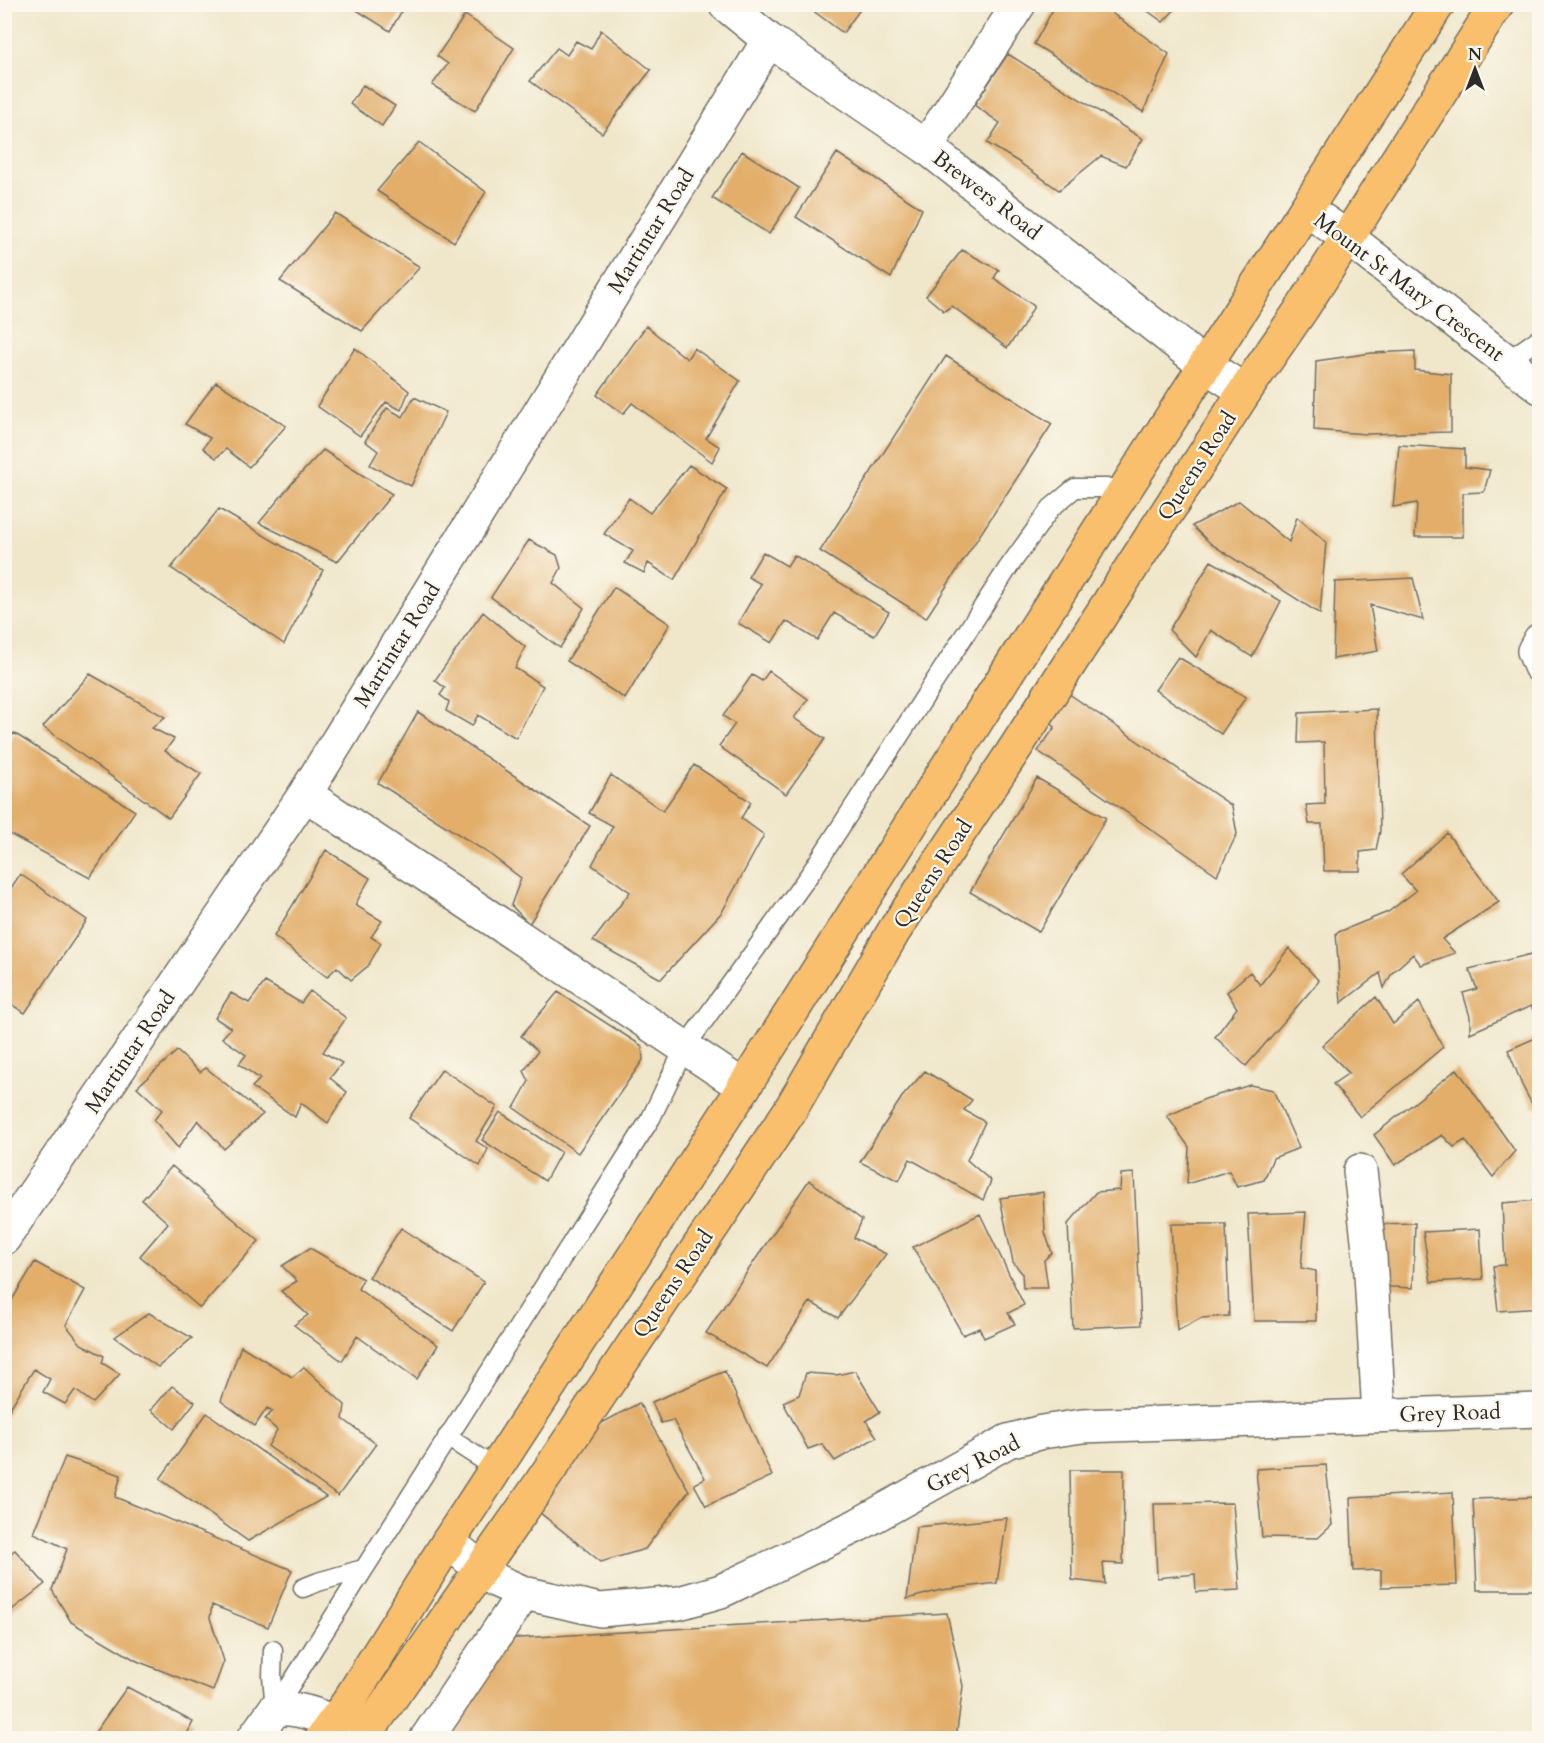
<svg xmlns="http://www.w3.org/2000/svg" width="1544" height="1743" font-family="Cardo,serif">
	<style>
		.building { fill: #e2ae6a }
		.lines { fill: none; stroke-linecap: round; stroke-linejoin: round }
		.lane-casing { stroke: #706d63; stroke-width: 21 }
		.street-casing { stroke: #706d63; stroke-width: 36 }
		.primary-casing { stroke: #706d63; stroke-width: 36 }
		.lane { stroke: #fff; stroke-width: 18 }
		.street { stroke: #fff; stroke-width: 33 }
		.primary { stroke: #f9bf6d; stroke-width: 33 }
		.labels { text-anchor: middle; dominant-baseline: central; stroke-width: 4.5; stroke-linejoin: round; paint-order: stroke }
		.street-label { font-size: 22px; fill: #2b2b2b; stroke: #fbf7ec }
	</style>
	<rect width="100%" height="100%" fill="#fbf7ec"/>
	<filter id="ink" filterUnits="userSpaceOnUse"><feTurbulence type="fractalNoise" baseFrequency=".0167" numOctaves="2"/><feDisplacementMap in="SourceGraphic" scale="12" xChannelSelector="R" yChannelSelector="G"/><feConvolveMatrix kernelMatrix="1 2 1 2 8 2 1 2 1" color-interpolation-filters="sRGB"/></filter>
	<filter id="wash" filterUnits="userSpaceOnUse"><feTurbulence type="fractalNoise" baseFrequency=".008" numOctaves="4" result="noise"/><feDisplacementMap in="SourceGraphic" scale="24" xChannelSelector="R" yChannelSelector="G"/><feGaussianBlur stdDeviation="1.35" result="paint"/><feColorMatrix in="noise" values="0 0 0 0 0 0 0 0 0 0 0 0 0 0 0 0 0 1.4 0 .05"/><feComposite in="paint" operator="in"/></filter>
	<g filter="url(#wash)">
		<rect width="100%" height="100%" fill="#f0e7cb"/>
		<g id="blocks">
			<path class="building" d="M347,4H406L390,31Z
				M804,4H864L843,33Z
				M1056,4H1099L1169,54L1143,112L1034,44Z
				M1138,4H1180L1163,22Z
				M465,15L514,48L475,111L432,85L448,64L437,56Z
				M601,30L651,70L602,133L530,81L557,48L567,55L576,41L591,49Z
				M1008,54L1143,139L1126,166L1101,156L1059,190L1017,161L987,143L1000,123L974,105Z
				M363,85L395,106L382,126L350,104Z
				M419,142L486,192L454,242L377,191Z
				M742,151L799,188L769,234L712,198Z
				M837,153L922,209L891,278L796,217Z
				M335,213L420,267L362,331L280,281Z
				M962,250L999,270L994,278L1034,306L1022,328L1007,348L952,306L944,311L926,296Z
				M646,326L687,359L694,348L740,381L706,438L720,447L712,462L632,403L623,414L597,395Z
				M355,348L409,391L401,410L386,402L360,436L317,406Z
				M1415,351V370L1451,374V432L1366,434L1314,430L1316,361L1372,353Z
				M946,356L1052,424L926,618L820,551Z
				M216,382L286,426L249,467L226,449L216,458L203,448L210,438L185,424Z
				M414,397L446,412L411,486L370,465L378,451L365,441L387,408L403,417Z
				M1399,445L1465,449V467L1490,470L1484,492L1463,493V537H1415L1417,503L1393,507Z
				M323,450L392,494L337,562L259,523L293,482Z
				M689,465L727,489L674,580L648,563L644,573L625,563L633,551L604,534L629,498L650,513Z
				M1239,501L1289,542L1297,517L1326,542L1320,614L1211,544L1192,526Z
				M219,509L323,570L284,644L171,568Z
				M529,540L557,555L561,568L553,583L584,608L560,648L491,597Z
				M763,552L787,566L794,555L889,612L874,636L834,613L817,640L786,621L772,643L738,623L761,584L748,577Z
				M1211,561L1281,601L1252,657L1211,630L1196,657L1169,630Z
				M1413,578L1423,620L1370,605L1378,651L1333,659L1335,582Z
				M614,587L670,624L625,699L567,661Z
				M483,612L525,647L515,668L543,686L516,738L478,715L472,726L446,711L449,702L440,695L445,688L435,680Z
				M1178,657L1246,697L1221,734L1155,690Z
				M769,671L808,699L794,718L825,739L786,794L719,746L735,724L723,716L752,675L762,681Z
				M90,674L165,717L152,728L174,739L165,751L201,774L169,818L43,727Z
				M1062,689L1232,806L1237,834L1217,875L1038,751L1055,727L1043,717Z
				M1377,709L1380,831L1376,850L1360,852V871H1324L1322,824H1309L1306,805L1325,804L1324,742L1298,743L1299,713Z
				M418,712L590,826L529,924L511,905L521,878L488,853L378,783Z
				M14,733L135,811L90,878L4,831V747Z
				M694,765L751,802L741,818L764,835L722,912L661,979L593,941L630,892L592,865L613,826L589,813L611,775L663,811Z
				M1037,778L1106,818L1039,932L970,892Z
				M1447,833L1499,902L1442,939L1455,953L1421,965L1413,954L1392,973L1384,988L1380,973L1341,1003L1336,933L1388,912L1416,891L1401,874Z
				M326,850L370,878L355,905L382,921L371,937L381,943L368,966L351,980L337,967L327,977L274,936Z
				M20,874L87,920L25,1013L4,1000V899Z
				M1289,948L1319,981L1246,1066L1215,1037L1237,1008L1227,992L1250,972L1260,985Z
				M1540,952V1017H1537L1531,1006L1470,1033V1017L1463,993L1477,989L1469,969Z
				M265,982L301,1003L310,991L346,1018L323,1052L342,1063L330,1078L347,1092L328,1123L301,1103L295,1117L252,1087L260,1079L239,1064L246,1055L222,1038L231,1028L215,1018L231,993L249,1003Z
				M558,992L642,1046L643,1060L578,1153L514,1108L529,1081L524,1071L538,1051L521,1036Z
				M1376,997L1393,1024L1419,1002L1443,1047L1360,1117L1333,1084L1349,1073L1322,1046Z
				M1540,1036V1106L1534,1108L1522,1085L1508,1050Z
				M177,1051L200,1072L206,1068L263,1114L224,1149L198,1120L178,1148L154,1120L162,1110L137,1087Z
				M442,1069L497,1107L476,1141L488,1149L480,1166L409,1118Z
				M1457,1069L1515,1151L1493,1177L1465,1140L1454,1147L1442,1135L1395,1165L1374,1135Z
				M925,1071L972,1100L964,1110L985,1122L967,1160L991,1181L983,1200L910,1159L899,1181L860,1162L902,1097Z
				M1250,1085L1273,1090L1299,1148L1273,1158L1264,1180L1237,1187L1229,1171L1187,1184L1189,1147L1167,1116L1205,1099Z
				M500,1112L561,1152L545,1181L482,1140Z
				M172,1166L259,1241L200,1308L140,1256L168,1223L142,1200Z
				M1134,1173L1141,1325L1073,1328L1068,1224L1096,1192L1120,1190L1121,1174Z
				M809,1180L862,1220L854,1238L886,1254L838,1318L810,1302L767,1368L706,1333Z
				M1043,1192L1045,1232L1052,1253L1044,1260L1048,1288H1023L1022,1273L1013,1262L1000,1198Z
				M1540,1200V1308L1498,1311L1493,1266L1505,1265L1502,1203Z
				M1306,1212L1301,1268L1316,1271V1321H1254L1248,1214Z
				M980,1214L1024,1305L1008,1313L1015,1324L984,1338L979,1328L963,1335L913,1247Z
				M1415,1223L1413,1288L1373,1286L1375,1224Z
				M1171,1224H1226L1229,1316L1201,1318L1177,1331Z
				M401,1228L484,1282L453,1331L369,1277Z
				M1480,1229L1483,1279L1431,1282L1423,1232Z
				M310,1248L363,1279L358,1289L438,1345L417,1379L357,1336L342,1361L294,1325L308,1315L281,1291L297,1281L282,1266Z
				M35,1262L85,1290L66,1325L81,1344L104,1356L102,1363L120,1374L93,1403L75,1390L65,1404L43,1392L50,1379L34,1369L4,1418V1313Z
				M149,1313L192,1338L158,1367L115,1337Z
				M241,1346L292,1377L304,1367L345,1405L343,1419L376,1444L338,1496L268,1446L277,1430L265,1419L273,1411L267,1408L255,1426L221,1401Z
				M725,1371L772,1476L706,1506L694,1484L705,1478L673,1420L661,1423L652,1402Z
				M855,1371L880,1412L866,1421L877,1437L835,1461L822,1444L808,1449L783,1402L799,1395L806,1373L836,1375Z
				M172,1386L195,1402L174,1429L151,1410Z
				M639,1403L689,1491L645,1549L601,1562L539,1512L598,1425Z
				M207,1413L326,1497L248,1541L160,1479Z
				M65,1457L121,1475L115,1497L292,1570L268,1627L212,1605L210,1618L224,1661L213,1691L137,1661L71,1622L52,1590L67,1549L34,1533Z
				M1326,1465L1332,1525L1318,1538L1262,1537L1256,1469Z
				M1070,1470H1124L1123,1564L1103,1563L1105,1584L1072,1580Z
				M1453,1492L1457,1585L1381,1587V1570L1353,1571L1350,1498Z
				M1540,1497V1590H1477L1473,1499Z
				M1233,1503L1240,1590L1196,1592L1195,1574L1157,1578L1154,1504Z
				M1007,1518L997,1583L941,1590L907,1599L916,1527Z
				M15,1550L45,1584L4,1616V1558Z
				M947,1613L963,1686L956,1738H442L503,1639Z
				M127,1687L193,1722L185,1738H91Z"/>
		</g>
	</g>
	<g filter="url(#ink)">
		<use href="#blocks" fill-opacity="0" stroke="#706d63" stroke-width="1.5"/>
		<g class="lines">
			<g class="lane-casing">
				<path id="lane" d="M1507,361L1540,338
					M447,1437L497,1469
					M303,1588L318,1582L363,1569
					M273,1650L272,1676L275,1709
					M275,1709L651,1118L685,1047L812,871L1008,568L1051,508L1075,488H1126"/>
			</g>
			<g class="street-casing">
				<path id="street" d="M725,4L769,40L926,147L1206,366L1245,391
					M926,147L1019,4
					M1307,210L1347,237L1540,387
					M1540,640L1534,651L1540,666
					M305,794L744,1087
					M1360,1171L1370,1257L1379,1415
					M4,1238L305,794L769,40
					M448,1542L497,1581L524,1593L600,1610L679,1603L721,1591L858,1525L1008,1441L1042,1432L1082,1426L1540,1410
					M254,1738L275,1709C306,1706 332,1722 359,1736
					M427,1738L524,1593"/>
			</g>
			<g class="primary-casing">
				<path id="primary" d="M322,1738L347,1704L448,1542L744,1087L1017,657L1438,4
					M363,1738L534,1493L789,1112L894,931L1016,747L1245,391L1303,307L1497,4"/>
			</g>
			<use href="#lane" class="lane"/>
			<use href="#street" class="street"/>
			<use href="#primary" class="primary"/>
		</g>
	</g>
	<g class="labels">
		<g class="street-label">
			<text transform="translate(987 195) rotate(38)">Brewers Road</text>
			<text transform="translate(651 231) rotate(-58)">Martintar Road</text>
			<text transform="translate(1409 287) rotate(37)">Mount St Mary Crescent</text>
			<text transform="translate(1197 466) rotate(-57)">Queens Road</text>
			<text transform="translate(397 645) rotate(-58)">Martintar Road</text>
			<text transform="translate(933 874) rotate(-57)">Queens Road</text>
			<text transform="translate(130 1052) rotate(-56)">Martintar Road</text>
			<text transform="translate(673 1284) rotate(-56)">Queens Road</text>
			<text transform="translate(1450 1413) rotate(-2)">Grey Road</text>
			<text transform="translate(973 1464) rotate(-27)">Grey Road</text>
		</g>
	</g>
	<rect width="1544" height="1743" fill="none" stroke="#fbf7ec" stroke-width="24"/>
	<g transform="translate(1475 69)" stroke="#fbf7ec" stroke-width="4.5" paint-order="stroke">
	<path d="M0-4.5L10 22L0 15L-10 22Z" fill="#2b2b2b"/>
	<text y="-9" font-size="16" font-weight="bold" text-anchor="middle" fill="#2b2b2b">N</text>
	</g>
</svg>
